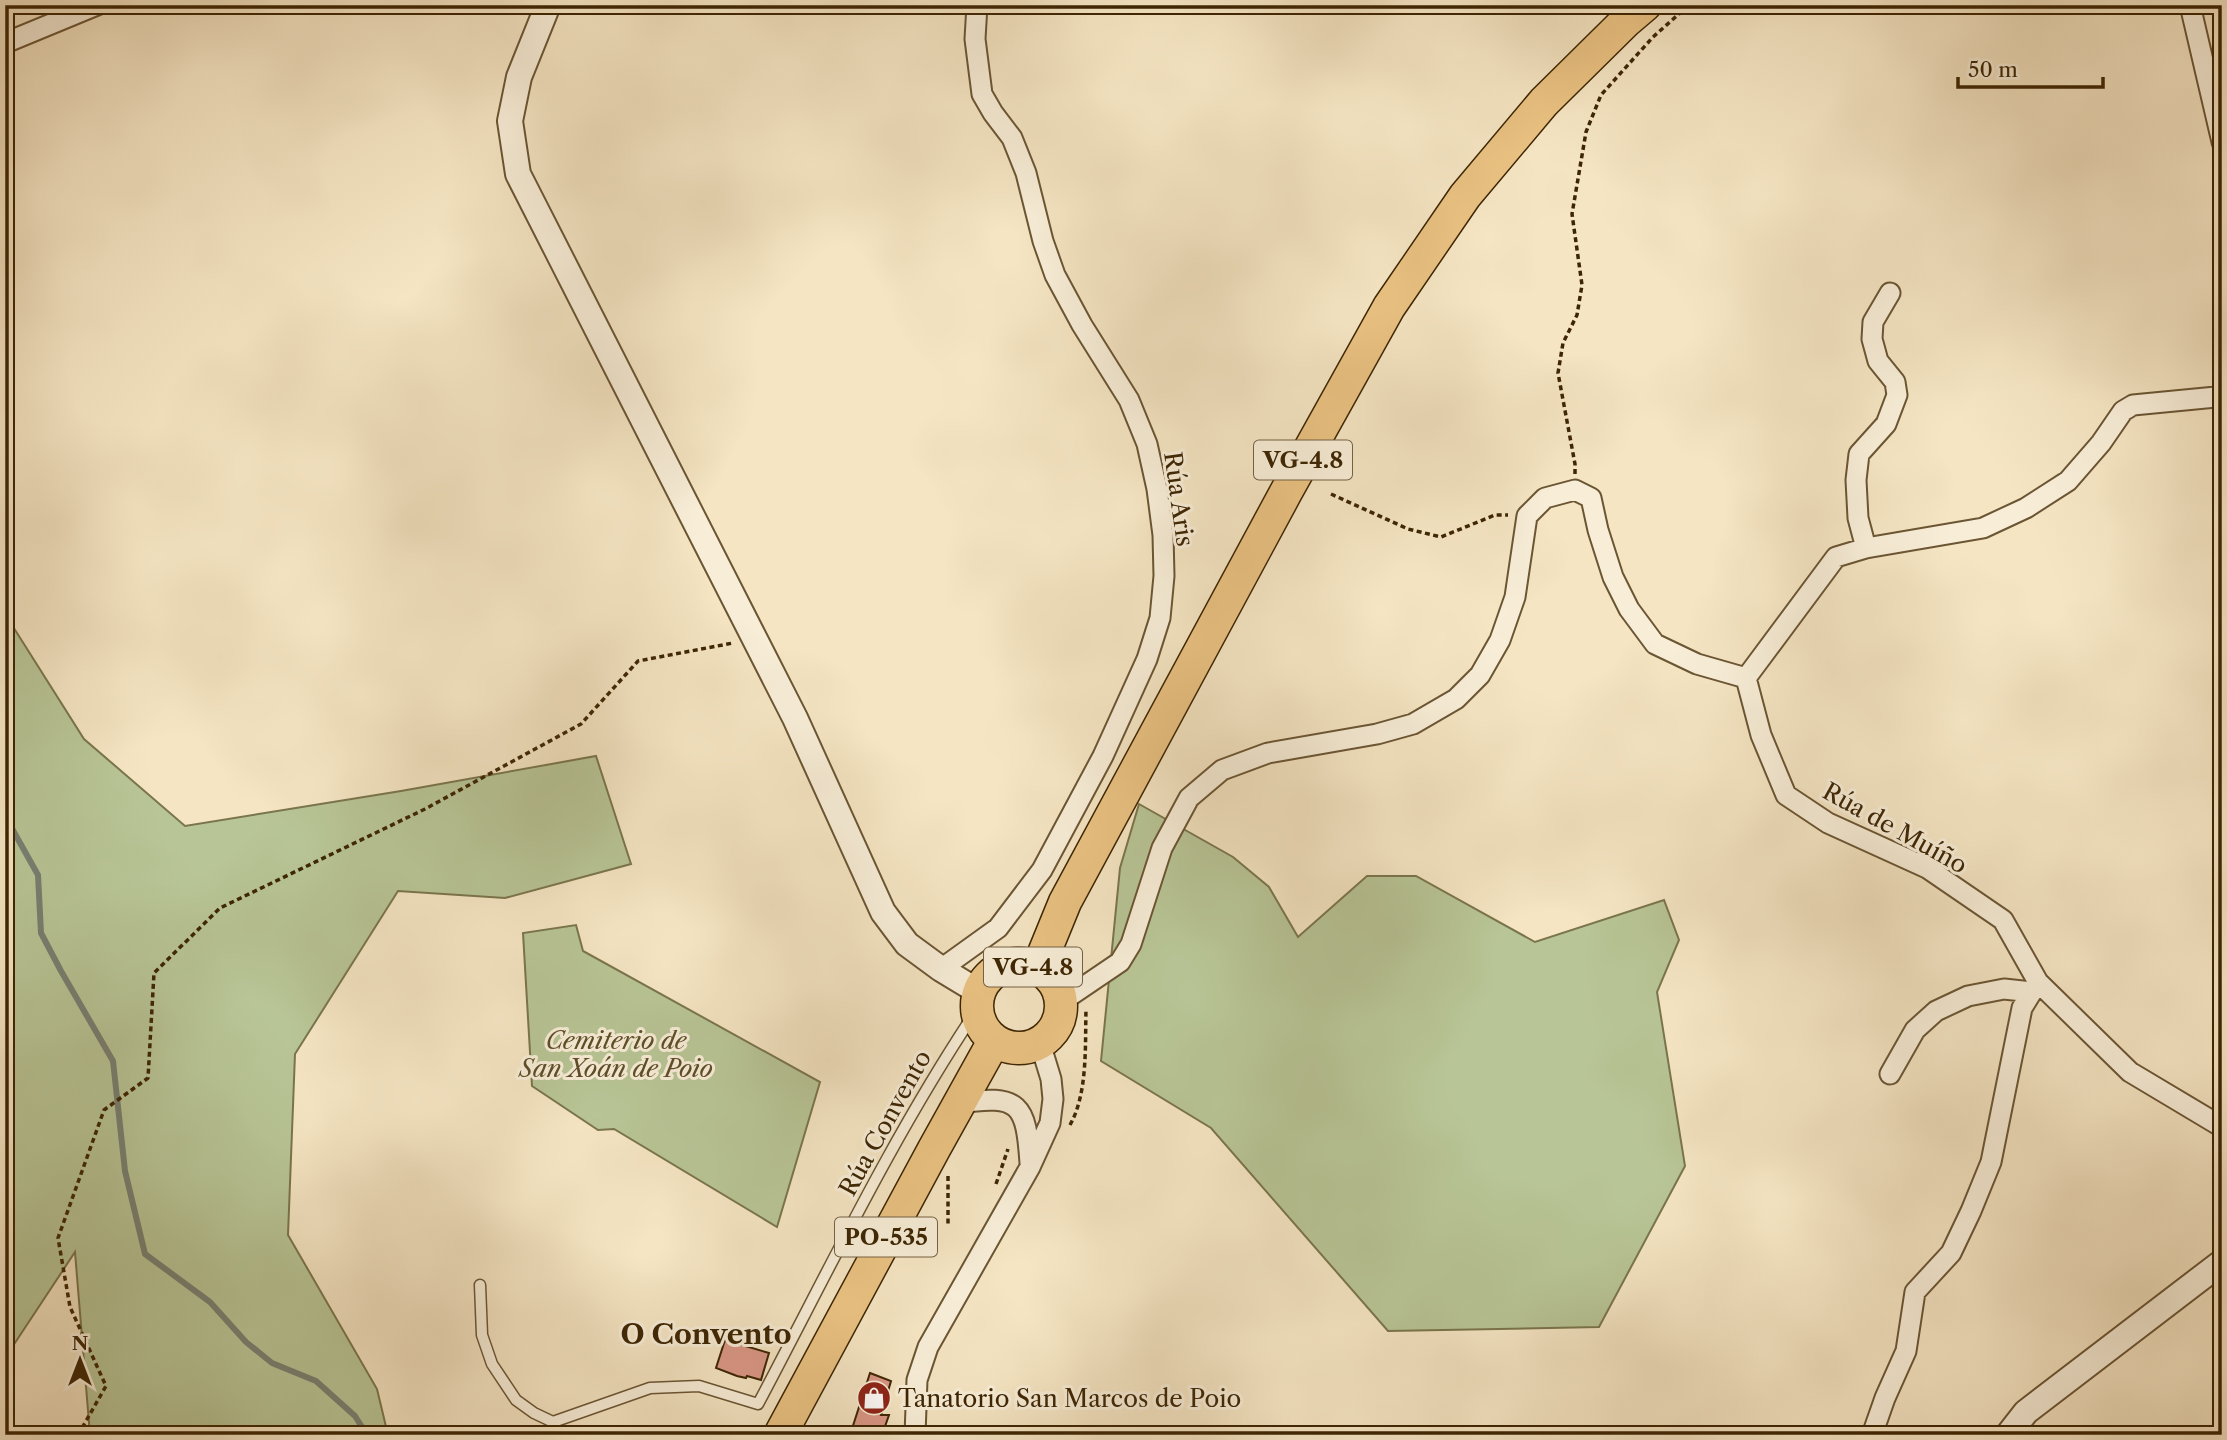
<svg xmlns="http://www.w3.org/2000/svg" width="2227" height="1440" font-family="'Libre Caslon Text',serif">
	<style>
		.green { fill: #b8c596; stroke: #7a754c; stroke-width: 2 }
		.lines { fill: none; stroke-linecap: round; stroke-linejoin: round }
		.stream { stroke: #788072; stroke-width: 6 }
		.building { fill: #db9887; stroke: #3d2503; stroke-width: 2 }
		.service-casing { stroke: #6b5533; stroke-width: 13 }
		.minor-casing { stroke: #6b5533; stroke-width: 23 }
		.tertiary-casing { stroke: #6b5533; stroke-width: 28 }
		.trunk-casing { stroke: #3d2503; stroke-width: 35 }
		.path { stroke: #3d2503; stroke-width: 3.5; stroke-dasharray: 5 3.5; stroke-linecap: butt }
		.service { stroke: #f8eed8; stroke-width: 10 }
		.minor { stroke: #f8eed8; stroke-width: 19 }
		.tertiary { stroke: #f8eed8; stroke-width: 24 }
		.trunk { stroke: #eac282; stroke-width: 32 }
		.labels { text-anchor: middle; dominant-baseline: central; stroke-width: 6; stroke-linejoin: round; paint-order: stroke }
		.shield { fill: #f8eed8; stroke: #756143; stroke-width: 2 }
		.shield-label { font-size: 23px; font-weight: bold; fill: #3d2503 }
		.street-label { font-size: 24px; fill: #3d2503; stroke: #f8eed8 }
		.park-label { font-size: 24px; font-style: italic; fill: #5c4d28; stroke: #f8eed8 }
		.poi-label { font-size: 24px; fill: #3d2503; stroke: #f8eed8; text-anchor: start }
		.quarter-label { font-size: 28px; font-weight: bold; fill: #3d2503; stroke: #f8eed8 }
	</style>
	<rect width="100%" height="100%" fill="#f5e5c3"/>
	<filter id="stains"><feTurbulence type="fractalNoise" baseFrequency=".00286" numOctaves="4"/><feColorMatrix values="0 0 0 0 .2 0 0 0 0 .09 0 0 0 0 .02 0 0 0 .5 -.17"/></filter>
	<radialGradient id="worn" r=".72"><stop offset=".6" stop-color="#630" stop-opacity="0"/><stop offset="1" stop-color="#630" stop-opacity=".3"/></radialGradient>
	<path class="green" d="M5,614L84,739L185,826L401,791L596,756L631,864L505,898L398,891L295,1054L288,1235L377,1389L388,1435H90L75,1252L5,1358Z
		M1139,804L1233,857L1269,887L1298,937L1367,876H1416L1535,942L1664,900L1679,940L1657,992L1685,1166L1599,1327L1388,1331L1211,1128L1101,1061L1120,868Z
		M576,925L583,951L820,1082L777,1227L614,1129L598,1130L532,1086L523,933Z"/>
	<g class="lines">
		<path class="stream" d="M5,816L38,875L41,933L61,971L113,1061L125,1171L145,1254L210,1302L246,1342L272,1363L316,1381L355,1416L367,1435"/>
	</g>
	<path class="building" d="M725,1340L769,1353L761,1380L747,1376L746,1378L737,1376L716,1368Z
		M870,1373L891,1381L881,1415H889L882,1435H850Z"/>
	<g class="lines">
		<g class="service-casing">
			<path id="service" d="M480,1285L482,1335L492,1364L516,1400L534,1413L553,1422L650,1388L699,1386L758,1404C828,1272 893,1135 976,1011"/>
		</g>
		<g class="minor-casing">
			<path id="minor" d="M2190,5L2222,142
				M5,43L97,5
				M1866,548L1858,518L1856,480L1859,454L1886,424L1897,395L1895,382L1878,361L1872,339L1873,322L1890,293
				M1746,678L1761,735L1786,795L1828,823L1927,868L2003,920L2038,982L2130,1072L2222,1127
				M1746,678L1836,557L1866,548L1983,528L2026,508L2068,481L2101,443L2123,411L2133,405L2216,397L2222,393
				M941,969L998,928L1042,870L1103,756L1147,659L1160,618L1164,576L1163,535L1157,489L1147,444L1129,400L1082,325L1055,275L1043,241L1026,173L1012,138L993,113L982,94L975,39L977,5
				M1061,1002L1120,962L1131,944L1162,848L1189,798L1222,770L1268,753L1377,734L1413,724L1456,699L1480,675L1500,640L1515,597L1527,516L1545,498L1575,490L1591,498L1598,530L1613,577L1629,609L1655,644L1697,664L1746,678
				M1890,1074L1915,1030L1936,1011L1968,996L2004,989L2032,992
				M959,1103C1020,1094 1026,1104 1030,1163
				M915,1435L917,1380L928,1347L1030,1167L1050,1123L1053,1099L1051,1079L1040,1043
				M1872,1435L1885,1398L1906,1351L1915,1292L1951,1253L1971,1211L1991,1162L2022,1008L2038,982"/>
		</g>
		<g class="tertiary-casing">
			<path id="tertiary" d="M548,5L519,77L510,121L518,174L795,718L883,912L907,944L941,969L979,992
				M2008,1435L2026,1412L2222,1262"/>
		</g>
		<g class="trunk-casing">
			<path id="trunk" d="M977 1006a42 42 0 1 1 84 0a42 42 0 1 1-84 0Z
				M1038,968L1065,902L1286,492L1389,307L1465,196L1544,102L1625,22L1645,5
				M780,1435L934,1149L994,1041"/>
		</g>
		<path class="path" d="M1575,474V464L1558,373L1563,343L1577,315L1582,285L1572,214L1586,132L1601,95L1653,37L1689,5
			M1331,494L1408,529L1441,537L1495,515H1508
			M1070,1125C1088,1093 1085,1045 1086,1009
			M948,1176V1226
			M996,1184L1008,1149
			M78,1435L106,1386L70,1307L58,1238L104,1110L148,1078L154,973L220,908L425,809L581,724L638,661L733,643"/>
		<use href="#service" class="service"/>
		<use href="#minor" class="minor"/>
		<use href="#tertiary" class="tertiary"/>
		<use href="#trunk" class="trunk"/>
	</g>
	<defs>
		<g id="shop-disc" transform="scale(1.75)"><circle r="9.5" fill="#8f2418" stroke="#f8eed8"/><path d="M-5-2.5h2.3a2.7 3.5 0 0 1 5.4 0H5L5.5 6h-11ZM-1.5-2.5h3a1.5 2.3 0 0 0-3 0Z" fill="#fff"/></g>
	</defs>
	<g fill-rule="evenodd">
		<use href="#shop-disc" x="874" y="1398"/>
	</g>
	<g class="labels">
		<g class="shield">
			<rect x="1254" y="440.5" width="98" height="39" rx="5"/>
			<rect x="984" y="947.5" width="98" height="39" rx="5"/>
			<rect x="835" y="1217.5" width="102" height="39" rx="5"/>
		</g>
		<g class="shield-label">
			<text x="1303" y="460">VG-4.8</text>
			<text x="1033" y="967">VG-4.8</text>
			<text x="886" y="1237">PO-535</text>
		</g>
		<g class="street-label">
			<text transform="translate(1179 499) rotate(82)">Rúa Aris</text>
			<text transform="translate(1895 828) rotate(29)">Rúa de Muíño</text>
			<text transform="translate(885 1123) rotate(-61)">Rúa Convento</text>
		</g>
		<g class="park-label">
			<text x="616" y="1040">Cemiterio de<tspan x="616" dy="28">San Xoán de Poio</tspan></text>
		</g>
		<g class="poi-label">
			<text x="898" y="1398">Tanatorio San Marcos de Poio</text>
		</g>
		<g class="quarter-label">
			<text x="706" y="1334">O Convento</text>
		</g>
	</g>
	<rect width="2227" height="1440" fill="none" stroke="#f5e5c3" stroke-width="28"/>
	<rect x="7" y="7" width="2213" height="1426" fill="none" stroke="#3d2503" stroke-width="3.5"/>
	<rect x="14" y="14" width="2199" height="1412" fill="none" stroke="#3d2503" stroke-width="2"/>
	<g transform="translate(80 1360)" stroke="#f8eed8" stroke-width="5" paint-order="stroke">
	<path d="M0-5L12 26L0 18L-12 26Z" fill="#3d2503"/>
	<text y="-10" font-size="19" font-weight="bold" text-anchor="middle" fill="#3d2503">N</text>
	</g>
	<path d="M1958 77v10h145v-10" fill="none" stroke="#3d2503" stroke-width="3.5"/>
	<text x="1968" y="77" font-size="21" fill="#3d2503" stroke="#f8eed8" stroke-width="5" paint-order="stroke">50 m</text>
	<rect width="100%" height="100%" filter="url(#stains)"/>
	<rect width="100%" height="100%" fill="url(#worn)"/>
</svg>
